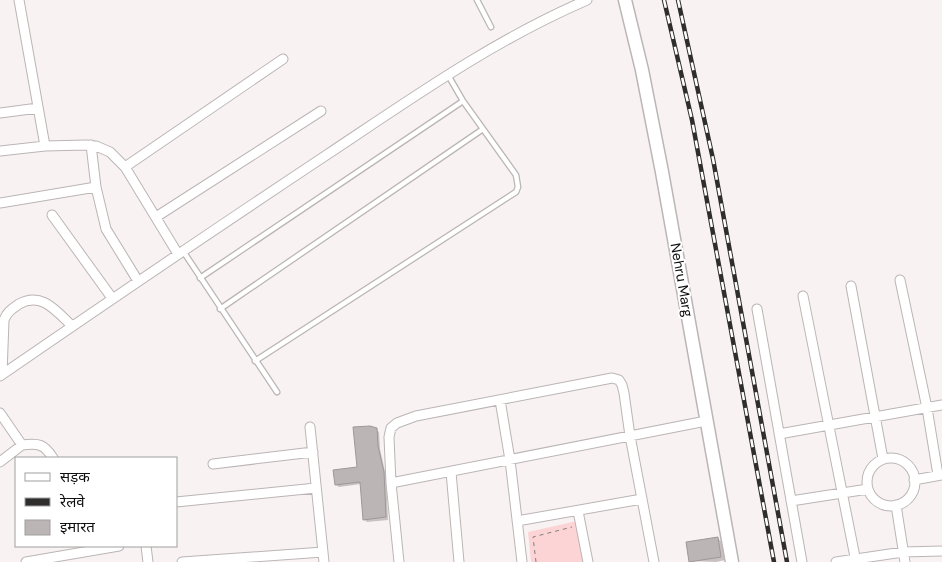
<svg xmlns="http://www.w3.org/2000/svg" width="942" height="562" font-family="'DM Sans','Noto Sans Devanagari',sans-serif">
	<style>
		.green { fill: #fdd4d5 }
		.shadow { fill: #0003 }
		.building { fill: #bcb5b5; stroke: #9e9898 }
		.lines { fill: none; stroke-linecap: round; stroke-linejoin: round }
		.lane-casing { stroke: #bbb5b5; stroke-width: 7 }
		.street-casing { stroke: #bbb5b5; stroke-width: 11 }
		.secondary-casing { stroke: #bbb5b5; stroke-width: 15 }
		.path { stroke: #847f7f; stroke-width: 1; stroke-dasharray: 4 4; stroke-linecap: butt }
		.lane { stroke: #fff; stroke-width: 4.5 }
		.street { stroke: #fff; stroke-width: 9 }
		.secondary { stroke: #fff; stroke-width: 12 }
		.rail-casing { stroke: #302d2d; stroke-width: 4.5 }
		.rail { stroke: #fff; stroke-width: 2.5; stroke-dasharray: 8; stroke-linecap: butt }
		.labels { text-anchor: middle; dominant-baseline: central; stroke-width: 4; stroke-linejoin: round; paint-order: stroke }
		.street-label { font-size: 14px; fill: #100e0e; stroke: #fff }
	</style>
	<rect width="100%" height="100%" fill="#f9f2f2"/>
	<path class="green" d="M577,521L584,562H531L528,532Z"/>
	<path class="shadow" d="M376,429L379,432L380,449L386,476L388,520L367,522L364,519L361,484L339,487L336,485L359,468Z
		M717,538L722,542L725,560L716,562L691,561Z"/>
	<path class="building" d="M370,426L377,428L378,446L384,472L386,517L363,520L360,482L335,485L333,470L357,467L353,427Z
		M718,537L721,557L689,562L686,542Z"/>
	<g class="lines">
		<g class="lane-casing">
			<path id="lane" d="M477,0L491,27
				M183,251L277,392
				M200,278L463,101
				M220,309L483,129
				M255,361L516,192L518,187L516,175L463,101L448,75"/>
		</g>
		<g class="street-casing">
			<path id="street" d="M19,0L45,146
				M0,113L38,108
				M91,145L96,187L106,229L138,281
				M0,151L45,146L86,145L96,146L110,152L125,167L178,254
				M125,167L283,59
				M0,203L96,187
				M52,215L112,298
				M156,217L321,111
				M900,280L927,408L938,475
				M851,286L883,459
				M803,296L856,562
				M757,309L802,562
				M2,374L4,320C7,312 12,309 19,304C42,291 57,312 72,326
				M0,376C109,301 218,227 328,154C412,98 494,40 587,0
				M500,400L510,460L522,562
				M0,413L22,445L0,462
				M310,427L324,562
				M779,434L942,405
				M22,445C39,443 44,444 53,458
				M867 482a24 24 0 1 1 48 0a24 24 0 1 1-48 0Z
				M213,464L313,452
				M451,472L459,562
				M914,480L942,475
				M391,483L706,421
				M791,501L868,489
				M176,502L316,488
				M896,505L905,562
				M578,511L588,562
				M517,521L642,499
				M146,546L148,562
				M26,562L119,546
				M182,562L323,552
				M399,562L391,483L389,437L391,428L397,423L416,416L612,378L619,380L622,385L624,393L630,436L654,562
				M836,562L903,552L942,551"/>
		</g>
		<g class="secondary-casing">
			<path id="secondary" d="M625,0L642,70L662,172L732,562"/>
		</g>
		<path class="path" d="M536,562L533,537L572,527"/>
		<use href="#lane" class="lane"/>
		<use href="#street" class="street"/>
		<use href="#secondary" class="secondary"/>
		<g class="rail-casing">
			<path id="rail" d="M664,0L692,120L774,562
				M678,0L713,159L787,562"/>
		</g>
		<use href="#rail" class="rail"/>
	</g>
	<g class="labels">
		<g class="street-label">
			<text transform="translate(682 280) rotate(80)">Nehru Marg</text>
		</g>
	</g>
	<rect x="15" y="457" width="162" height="90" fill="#ffffff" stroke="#9f9f9f"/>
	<rect x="25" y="473" width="25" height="8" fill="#ffffff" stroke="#9f9f9f"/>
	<text x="60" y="482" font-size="15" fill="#100e0e">सड़क</text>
	<rect x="25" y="498" width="25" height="8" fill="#302d2d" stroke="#9f9f9f"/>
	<text x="60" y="507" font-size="15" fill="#100e0e">रेलवे</text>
	<rect x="25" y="520" width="25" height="15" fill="#bcb5b5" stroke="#9f9f9f"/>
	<text x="60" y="532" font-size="15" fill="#100e0e">इमारत</text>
</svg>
